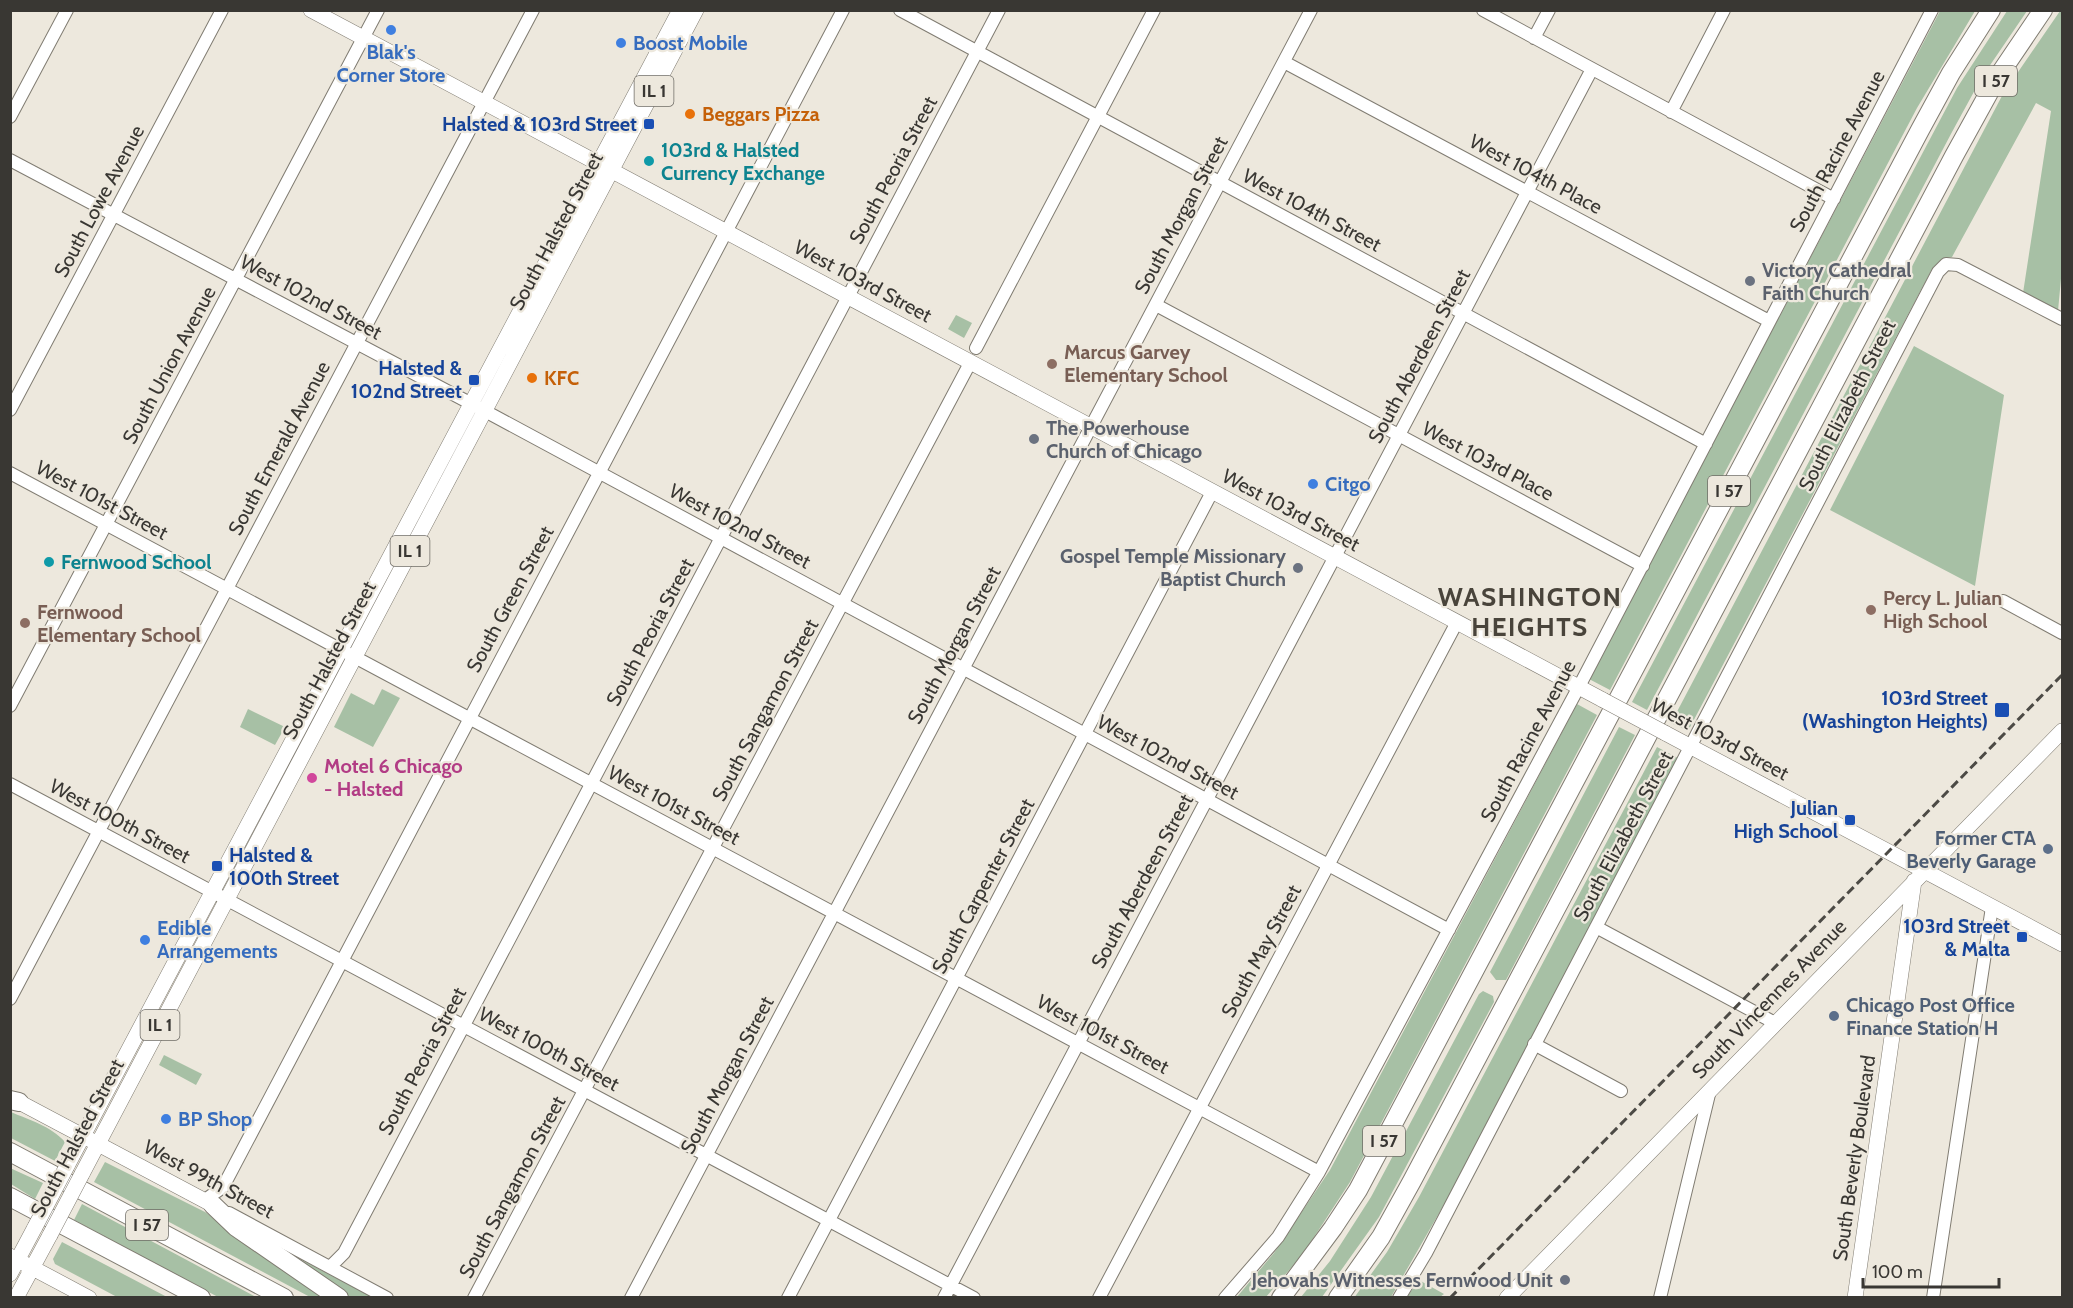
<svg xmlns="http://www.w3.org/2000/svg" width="2073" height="1308" font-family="Cabin,sans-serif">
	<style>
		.green { fill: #a7c0a5 }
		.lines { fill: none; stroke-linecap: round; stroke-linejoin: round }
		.minor-casing { stroke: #807c72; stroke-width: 14 }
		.major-casing { stroke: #807c72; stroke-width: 16 }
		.highway-casing { stroke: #807c72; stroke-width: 20 }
		.minor { stroke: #fff; stroke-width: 12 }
		.major { stroke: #fff; stroke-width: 15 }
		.highway { stroke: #fff; stroke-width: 18 }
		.rail { stroke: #4c4a45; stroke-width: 3; stroke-dasharray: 9 4.5; stroke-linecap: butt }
		.major-bridge-casing { stroke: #807c72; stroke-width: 16; stroke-linecap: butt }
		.major-bridge { stroke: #fff; stroke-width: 15 }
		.shop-dot { fill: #3f7fe0; stroke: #ede8dd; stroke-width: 2 }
		.food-dot { fill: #e8710a; stroke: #ede8dd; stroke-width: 2 }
		.transit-dot { fill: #1a4fb4; stroke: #ede8dd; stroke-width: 2 }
		.culture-dot { fill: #0f9aa8; stroke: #ede8dd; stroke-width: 2 }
		.worship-dot { fill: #6b7280; stroke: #ede8dd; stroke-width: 2 }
		.education-dot { fill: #8d6e63; stroke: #ede8dd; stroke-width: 2 }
		.hotel-dot { fill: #d1479c; stroke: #ede8dd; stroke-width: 2 }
		.service-dot { fill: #5c6f8a; stroke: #ede8dd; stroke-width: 2 }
		.labels { text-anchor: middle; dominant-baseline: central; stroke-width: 4.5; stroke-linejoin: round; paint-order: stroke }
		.shield { fill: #ede8dd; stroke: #6f6c66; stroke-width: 1.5 }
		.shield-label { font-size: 18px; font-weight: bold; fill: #393733 }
		.shop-label { font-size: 20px; font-weight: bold; fill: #366cbe; stroke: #ede8dd; text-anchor: start }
		.food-label { font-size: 20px; font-weight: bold; fill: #c56008; stroke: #ede8dd; text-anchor: start }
		.transit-label { font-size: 20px; font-weight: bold; fill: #164399; stroke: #ede8dd; text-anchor: end }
		.culture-label { font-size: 20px; font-weight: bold; fill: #0d838f; stroke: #ede8dd; text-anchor: start }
		.street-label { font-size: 20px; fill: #393733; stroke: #ede8dd }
		.worship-label { font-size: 20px; font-weight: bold; fill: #5b616d; stroke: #ede8dd; text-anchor: start }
		.education-label { font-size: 20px; font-weight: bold; fill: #785e54; stroke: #ede8dd; text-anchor: start }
		.hotel-label { font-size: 20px; font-weight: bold; fill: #b23c85; stroke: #ede8dd; text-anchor: start }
		.service-label { font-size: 20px; font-weight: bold; fill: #4e5e75; stroke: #ede8dd; text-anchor: end }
		.district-label { font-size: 26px; font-weight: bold; letter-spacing: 1.5px; fill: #49443b; stroke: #ede8dd }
	</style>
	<rect width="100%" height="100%" fill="#ede8dd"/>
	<path class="green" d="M1940,11H1975L1917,108L1610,690L1589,679Z
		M2007,11H2027L1982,77L1952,132L1647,710L1632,702L1957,88Z
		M2060,11H2062V268L2058,311L2023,293L2051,111L2036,103L1952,257L1942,259L1931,271L1688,731L1671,723L2003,94Z
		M956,315L972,323L964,338L948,329Z
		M1914,346L2004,395L1975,586L1830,510Z
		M382,689L400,698L373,747L334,727L351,693L374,705Z
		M1577,704L1597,715L1350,1182L1303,1254L1266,1297L1236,1298L1274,1253L1330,1170Z
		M248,709L285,727L275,745L240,727Z
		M1619,727L1635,735L1506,980H1496L1490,972Z
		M1657,747L1680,759L1450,1194L1391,1297L1354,1298L1387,1252L1419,1197Z
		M1483,991L1493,996L1494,1002L1379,1217L1322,1297H1301L1330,1261L1371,1197L1479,994Z
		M164,1055L202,1074L196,1085L159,1065Z
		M11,1112C29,1120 51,1126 65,1142L55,1161L11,1138Z
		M105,1162L205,1212L331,1297H310L94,1182Z
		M10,1168L43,1183L35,1199L11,1184Z
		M82,1204L256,1297H218L74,1220Z
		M62,1242L167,1297H117L55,1264L53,1259Z
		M283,1250L372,1297H347Z
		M1419,1280L1444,1294L1440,1297H1407Z"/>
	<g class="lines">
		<g class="minor-casing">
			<path id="minor" d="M900,10L1706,444
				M1483,10L1834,199
				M1534,38L1549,10
				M1284,62L1769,321
				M1671,112L1724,10
				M10,117L67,10
				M10,160L485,411L1449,930
				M1156,305L1643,566
				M976,348L1154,10
				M10,410L222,10
				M10,473L1319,1172
				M2003,601L2062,633
				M10,706L378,10
				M10,784L974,1298
				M1596,927L1775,1023
				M10,999L533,10
				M1534,1044L1621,1091
				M205,1200L223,1187L843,10
				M229,1213L387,1298
				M330,1267L344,1253L999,10
				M474,1298L970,363
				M631,1298L1311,10
				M788,1298L1212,492
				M944,1298L1592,69
				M1099,1298L1457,622
				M1225,1298L1278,1237L1319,1172L1583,679L1932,10
				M1399,1298L1426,1253L1938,272L1946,264L1958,265L2062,319
				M1660,1298L1710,1090
				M1933,1298L1992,907"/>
		</g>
		<g class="major-casing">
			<path id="major" d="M311,10L1603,700
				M1665,733L2062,944
				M19,1102L213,1205
				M67,1166L680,10
				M82,1174L696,10
				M10,1256L89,1298
				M10,1274L35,1227
				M16,1298L50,1235
				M1507,1298L2062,731
				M1855,1298L1914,881"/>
		</g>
		<g class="highway-casing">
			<path id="highway" d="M10,1100L19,1102
				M10,1152L284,1298
				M10,1197L201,1298
				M213,1205L236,1227L339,1298
				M1281,1298L1333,1228L1358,1190L1920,130L1951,73L1991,10
				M1338,1298L1381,1237L1412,1181L1954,156L1997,78L2043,10"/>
		</g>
		<use href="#minor" class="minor"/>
		<use href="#major" class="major"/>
		<use href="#highway" class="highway"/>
		<path class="rail" d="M1450,1298L2062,675"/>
		<g class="major-bridge-casing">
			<path id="major-bridge" d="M1603,700L1665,733
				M35,1227L67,1166
				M50,1235L82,1174"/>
		</g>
		<use href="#major-bridge" class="major-bridge"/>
	</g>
	<g class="shop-dot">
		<circle cx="391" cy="30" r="6"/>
		<circle cx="621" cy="43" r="6"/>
		<circle cx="1313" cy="484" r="6"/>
		<circle cx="145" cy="940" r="6"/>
		<circle cx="166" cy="1119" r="6"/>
	</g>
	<g class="food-dot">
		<circle cx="690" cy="114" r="6"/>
		<circle cx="532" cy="378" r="6"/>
	</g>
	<g class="transit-dot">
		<rect x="643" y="118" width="12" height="12" rx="3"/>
		<rect x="468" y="374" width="12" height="12" rx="3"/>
		<rect x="1994" y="702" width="16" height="16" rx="3"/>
		<rect x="1844" y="814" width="12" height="12" rx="3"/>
		<rect x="211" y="860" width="12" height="12" rx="3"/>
		<rect x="2016" y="931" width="12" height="12" rx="3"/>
	</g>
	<g class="culture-dot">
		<circle cx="649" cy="161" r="6"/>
		<circle cx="49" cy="562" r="6"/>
	</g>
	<g class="worship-dot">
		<circle cx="1750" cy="281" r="6"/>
		<circle cx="1034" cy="439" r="6"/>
		<circle cx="1298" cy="568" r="6"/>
		<circle cx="1565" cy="1280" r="6"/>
	</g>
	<g class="education-dot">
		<circle cx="1052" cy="364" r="6"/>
		<circle cx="1871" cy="610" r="6"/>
		<circle cx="25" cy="623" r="6"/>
	</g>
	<circle class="hotel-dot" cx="312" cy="778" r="6"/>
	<g class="service-dot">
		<circle cx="2048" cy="849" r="6"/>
		<circle cx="1834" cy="1016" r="6"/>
	</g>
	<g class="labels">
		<g class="shield">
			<rect x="1975" y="66" width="42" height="30" rx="4.5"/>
			<rect x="634.5" y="76" width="39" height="30" rx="4.5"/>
			<rect x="1708" y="476" width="42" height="30" rx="4.5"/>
			<rect x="390.5" y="536" width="39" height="30" rx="4.5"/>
			<rect x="140.5" y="1010" width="39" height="30" rx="4.5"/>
			<rect x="1363" y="1126" width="42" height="30" rx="4.5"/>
			<rect x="126" y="1210" width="42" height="30" rx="4.5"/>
		</g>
		<g class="shield-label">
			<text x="1996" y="81">I 57</text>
			<text x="654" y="91">IL 1</text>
			<text x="1729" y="491">I 57</text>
			<text x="410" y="551">IL 1</text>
			<text x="160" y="1025">IL 1</text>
			<text x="1384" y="1141">I 57</text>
			<text x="147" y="1225">I 57</text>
		</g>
		<g class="shop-label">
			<text x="633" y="43">Boost Mobile</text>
			<text x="391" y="52" text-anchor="middle">Blak's<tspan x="391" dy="23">Corner Store</tspan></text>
			<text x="1325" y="484">Citgo</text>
			<text x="157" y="928">Edible<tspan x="157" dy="23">Arrangements</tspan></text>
			<text x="178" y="1119">BP Shop</text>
		</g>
		<g class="food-label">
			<text x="702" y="114">Beggars Pizza</text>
			<text x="544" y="378">KFC</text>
		</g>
		<g class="transit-label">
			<text x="637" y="124">Halsted &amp; 103rd Street</text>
			<text x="462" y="368">Halsted &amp;<tspan x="462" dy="23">102nd Street</tspan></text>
			<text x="1988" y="698">103rd Street<tspan x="1988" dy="23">(Washington Heights)</tspan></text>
			<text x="1838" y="808">Julian<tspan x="1838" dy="23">High School</tspan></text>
			<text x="229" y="855" text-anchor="start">Halsted &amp;<tspan x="229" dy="23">100th Street</tspan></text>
			<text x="2010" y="926">103rd Street<tspan x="2010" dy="23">&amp; Malta</tspan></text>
		</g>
		<g class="culture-label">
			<text x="661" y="150">103rd &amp; Halsted<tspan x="661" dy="23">Currency Exchange</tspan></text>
			<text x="61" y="562">Fernwood School</text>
		</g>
		<g class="street-label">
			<text transform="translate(1837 151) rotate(-62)">South Racine Avenue</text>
			<text transform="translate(893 170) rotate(-62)">South Peoria Street</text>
			<text transform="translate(1536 174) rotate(28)">West 104th Place</text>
			<text transform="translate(99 201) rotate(-62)">South Lowe Avenue</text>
			<text transform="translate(1312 210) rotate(28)">West 104th Street</text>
			<text transform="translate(1181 215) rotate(-62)">South Morgan Street</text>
			<text transform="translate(556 231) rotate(-62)">South Halsted Street</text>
			<text transform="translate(863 281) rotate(28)">West 103rd Street</text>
			<text transform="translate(311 297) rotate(28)">West 102nd Street</text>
			<text transform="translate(1419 356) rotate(-62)">South Aberdeen Street</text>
			<text transform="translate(169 365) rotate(-62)">South Union Avenue</text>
			<text transform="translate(1847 405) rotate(-63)">South Elizabeth Street</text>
			<text transform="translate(279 448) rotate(-62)">South Emerald Avenue</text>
			<text transform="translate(1488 461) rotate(28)">West 103rd Place</text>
			<text transform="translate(102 500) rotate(28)">West 101st Street</text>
			<text transform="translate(1291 510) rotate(28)">West 103rd Street</text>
			<text transform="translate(740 526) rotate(28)">West 102nd Street</text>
			<text transform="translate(510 599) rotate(-62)">South Green Street</text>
			<text transform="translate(650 632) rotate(-62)">South Peoria Street</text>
			<text transform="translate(954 645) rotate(-62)">South Morgan Street</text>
			<text transform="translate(329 660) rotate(-62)">South Halsted Street</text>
			<text transform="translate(765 710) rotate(-62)">South Sangamon Street</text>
			<text transform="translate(1720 739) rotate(28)">West 103rd Street</text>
			<text transform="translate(1528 741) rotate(-62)">South Racine Avenue</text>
			<text transform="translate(1168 757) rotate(28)">West 102nd Street</text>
			<text transform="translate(674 805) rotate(28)">West 101st Street</text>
			<text transform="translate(120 821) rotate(28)">West 100th Street</text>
			<text transform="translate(1623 836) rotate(-62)">South Elizabeth Street</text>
			<text transform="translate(1142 881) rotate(-62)">South Aberdeen Street</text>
			<text transform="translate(983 886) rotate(-62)">South Carpenter Street</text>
			<text transform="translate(1261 951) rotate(-62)">South May Street</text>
			<text transform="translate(1769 999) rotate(-46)">South Vincennes Avenue</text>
			<text transform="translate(1103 1034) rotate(28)">West 101st Street</text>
			<text transform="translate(549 1049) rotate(28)">West 100th Street</text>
			<text transform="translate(422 1061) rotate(-62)">South Peoria Street</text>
			<text transform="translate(727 1075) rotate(-62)">South Morgan Street</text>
			<text transform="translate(77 1138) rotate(-62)">South Halsted Street</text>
			<text transform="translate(1854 1158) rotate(-82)">South Beverly Boulevard</text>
			<text transform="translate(209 1179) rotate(28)">West 99th Street</text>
			<text transform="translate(512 1187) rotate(-62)">South Sangamon Street</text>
		</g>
		<g class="worship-label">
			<text x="1762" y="270">Victory Cathedral<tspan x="1762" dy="23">Faith Church</tspan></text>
			<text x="1046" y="428">The Powerhouse<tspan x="1046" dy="23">Church of Chicago</tspan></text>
			<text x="1286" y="556" text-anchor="end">Gospel Temple Missionary<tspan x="1286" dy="23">Baptist Church</tspan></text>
			<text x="1553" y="1280" text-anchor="end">Jehovahs Witnesses Fernwood Unit</text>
		</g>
		<g class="education-label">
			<text x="1064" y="352">Marcus Garvey<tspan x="1064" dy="23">Elementary School</tspan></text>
			<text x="1883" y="598">Percy L. Julian<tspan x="1883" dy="23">High School</tspan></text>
			<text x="37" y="612">Fernwood<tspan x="37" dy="23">Elementary School</tspan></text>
		</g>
		<g class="hotel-label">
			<text x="324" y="766">Motel 6 Chicago<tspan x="324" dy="23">- Halsted</tspan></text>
		</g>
		<g class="service-label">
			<text x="2036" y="838">Former CTA<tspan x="2036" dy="23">Beverly Garage</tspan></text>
			<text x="1846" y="1005" text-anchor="start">Chicago Post Office<tspan x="1846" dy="23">Finance Station H</tspan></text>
		</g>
		<g class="district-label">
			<text x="1530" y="597">WASHINGTON<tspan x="1530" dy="30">HEIGHTS</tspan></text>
		</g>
	</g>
	<rect width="2073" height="1308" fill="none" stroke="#393733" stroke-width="24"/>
	<path d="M1863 1278v9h136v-9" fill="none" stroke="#393733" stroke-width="3"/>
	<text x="1872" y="1278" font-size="18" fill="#393733" stroke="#ede8dd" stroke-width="4.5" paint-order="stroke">100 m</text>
</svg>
